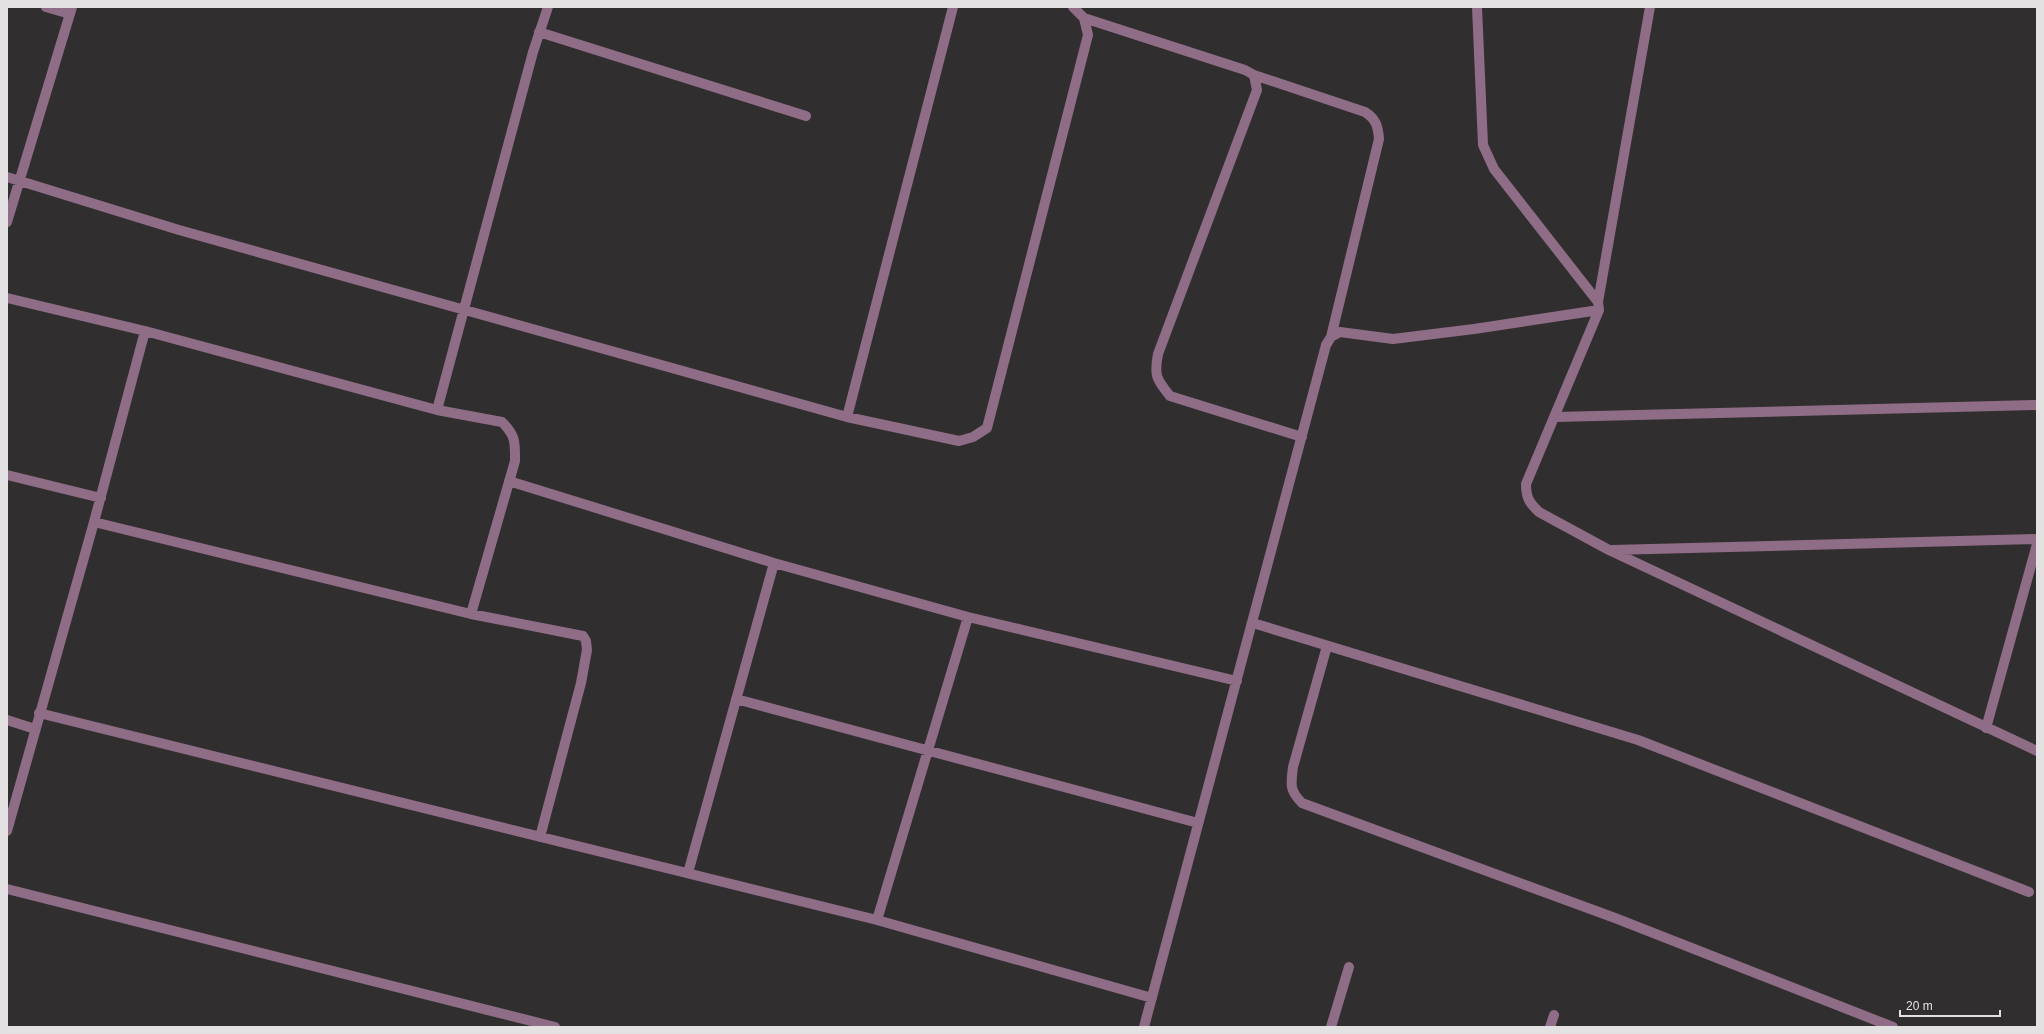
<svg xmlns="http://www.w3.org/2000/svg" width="2044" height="1034" font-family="Arial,sans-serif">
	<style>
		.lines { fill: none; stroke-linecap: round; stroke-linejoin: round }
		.minor { stroke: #906d86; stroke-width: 10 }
	</style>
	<rect width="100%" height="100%" fill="#312e30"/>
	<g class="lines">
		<path class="minor" d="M46,7L70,14
			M1477,7L1483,145L1494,169L1598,302L1599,310L1526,484C1526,497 1529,503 1539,512L1609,550L2037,751
			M1084,18L1245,70L1254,75L1257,90L1158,354C1154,375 1156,379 1170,396L1302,437
			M539,32L806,116
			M1254,75L1365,112C1376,119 1378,126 1379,139L1331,337
			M7,177L179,230L847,417L959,441L973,437L987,428L1088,35L1084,18L1073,7
			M7,222L72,7
			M7,298L145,331L94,522L7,831
			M1598,302L1650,7
			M145,331L437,410L502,422C516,436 515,442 515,461L471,614
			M437,410L533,52L548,7
			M847,417L953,7
			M1555,417L2037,405
			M7,475L101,498
			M509,481L774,563
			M94,522L471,614L583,636L586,641L587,650L581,683L540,837
			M1611,550L2037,539
			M1253,623L1638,740L2029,892
			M1327,646L1293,767C1291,784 1289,790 1302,803L1615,918L1893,1027
			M736,699L1198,823
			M39,713L877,920L968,617
			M7,720L35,729
			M1986,728L2037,544
			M688,873L774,563L968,617L1237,681
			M7,889L555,1027
			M877,920L1152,998
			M1144,1027L1326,345L1331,337L1340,332L1393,339L1474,329L1599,310
			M1331,1027L1349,967
			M1550,1027L1554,1015"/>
	</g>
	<rect width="2044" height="1034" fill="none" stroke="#e3e1e2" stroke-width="16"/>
	<path d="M1900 1010v6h100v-6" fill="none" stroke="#e3e1e2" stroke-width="2"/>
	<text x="1906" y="1010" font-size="12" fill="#e3e1e2" stroke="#312e30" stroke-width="3" paint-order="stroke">20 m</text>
</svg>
